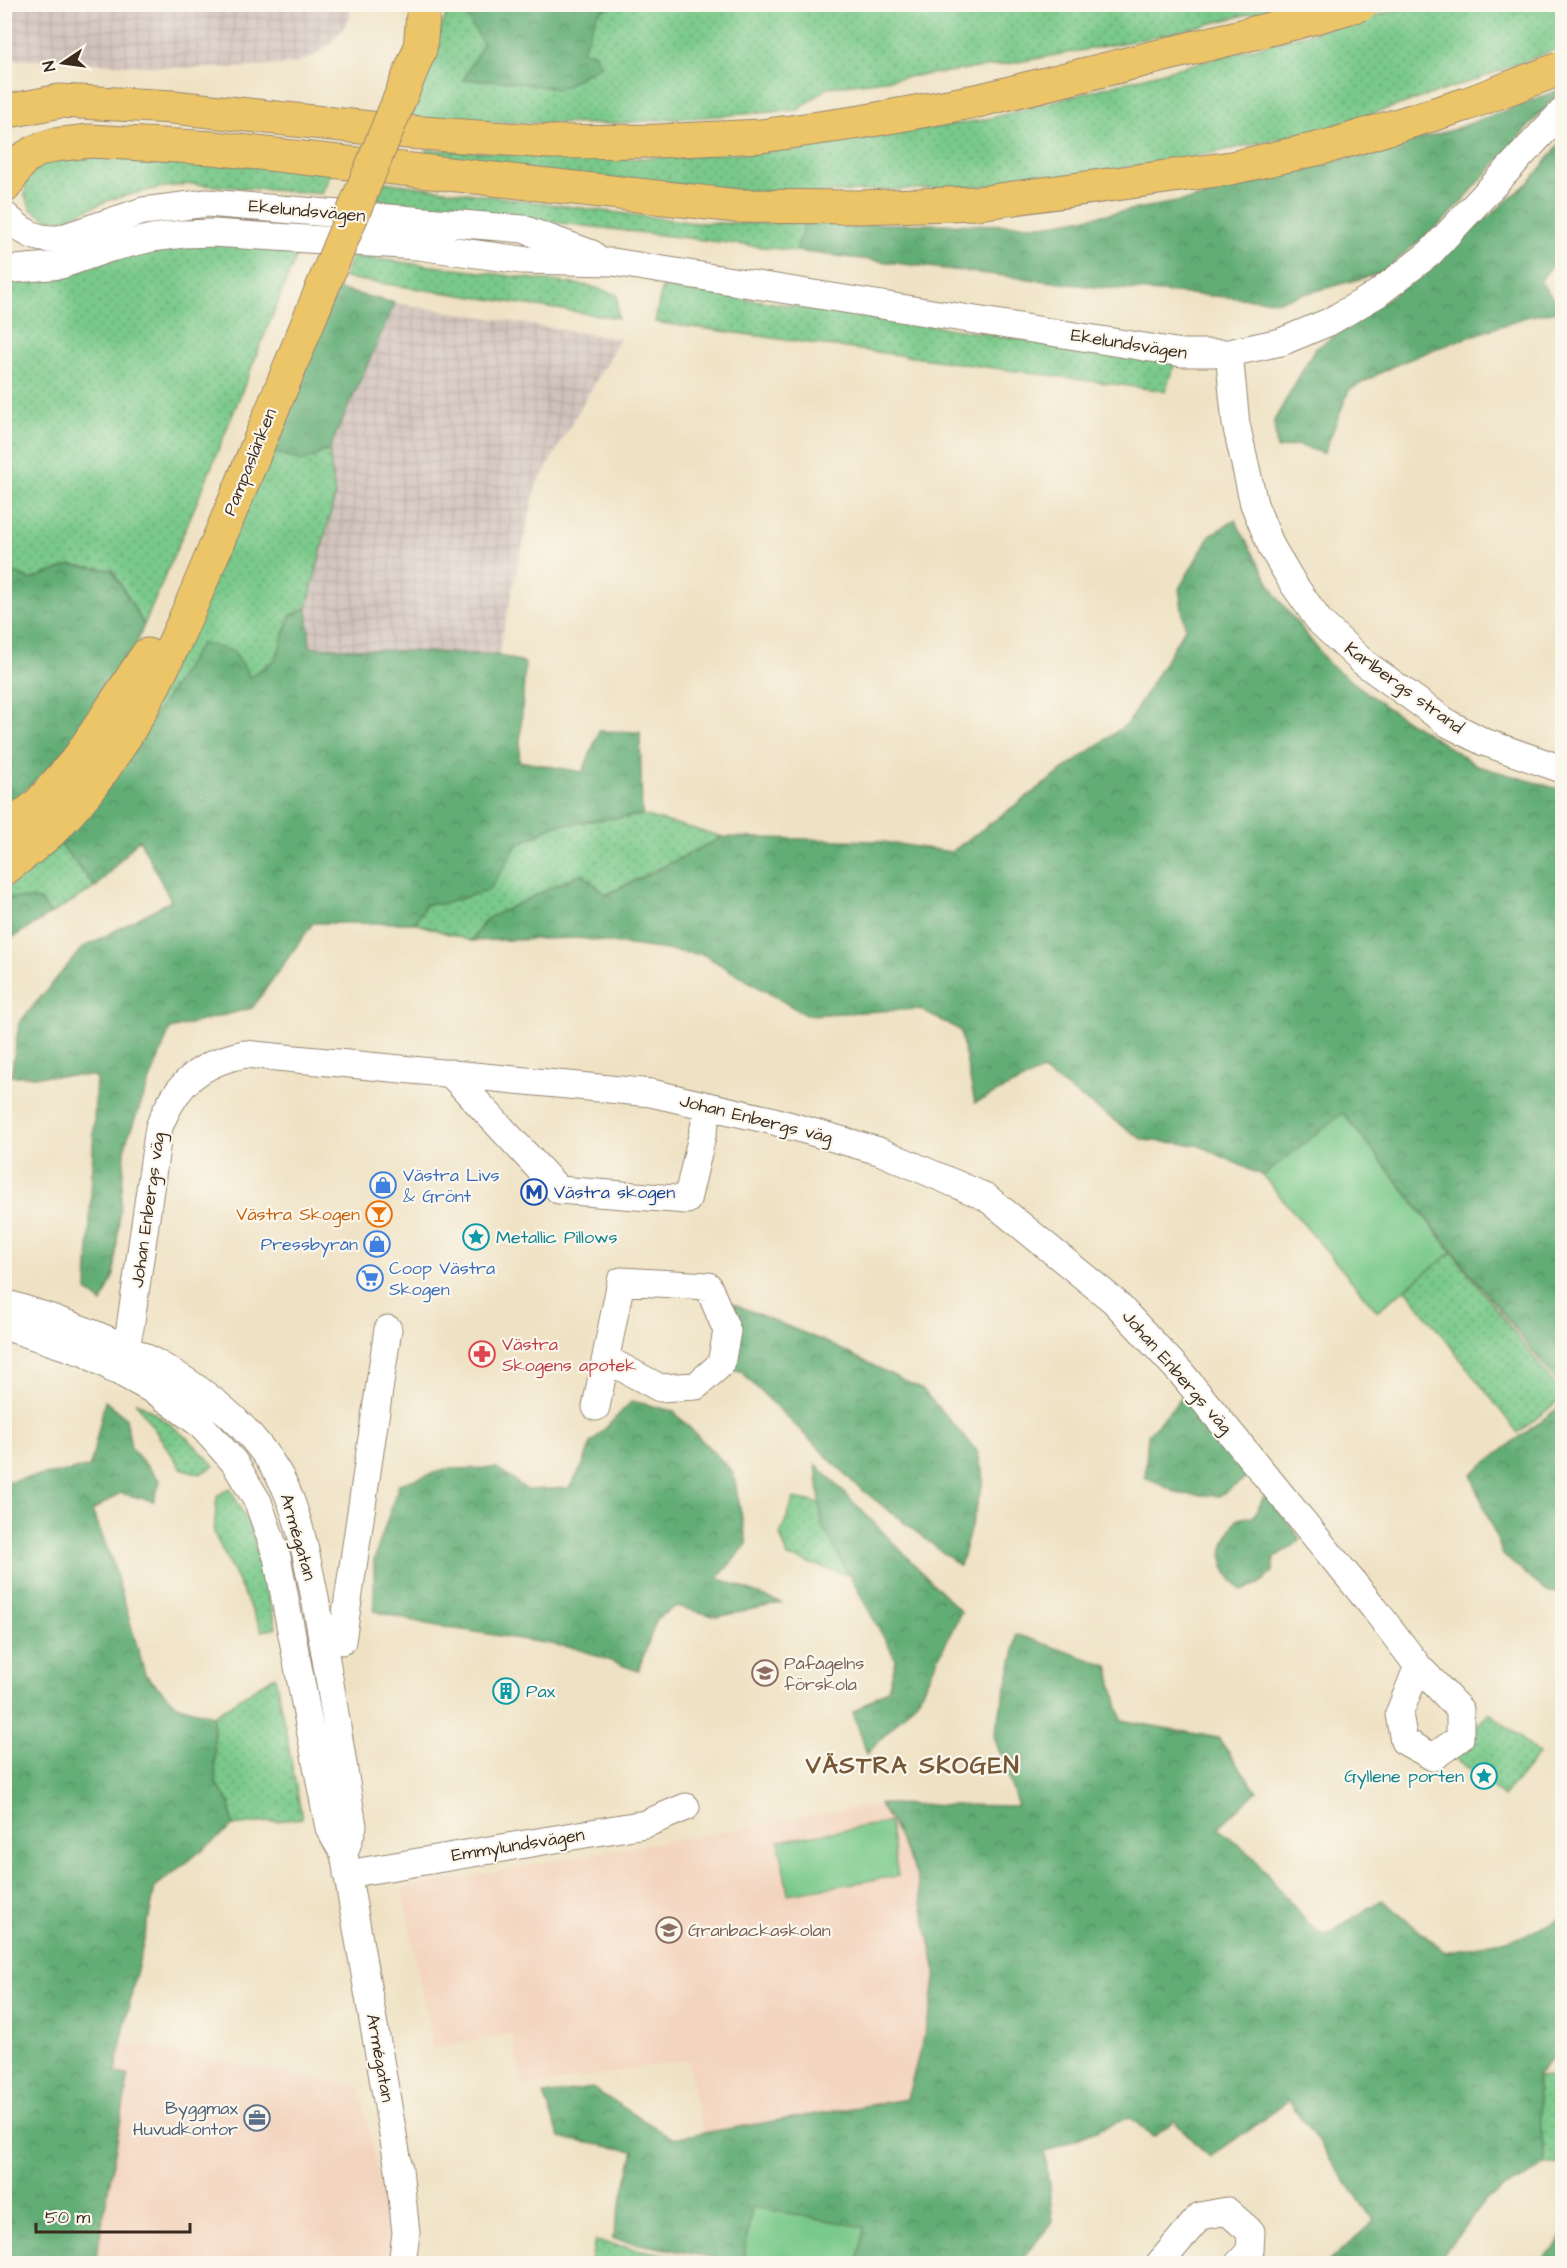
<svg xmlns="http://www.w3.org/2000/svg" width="1567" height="2268" font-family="'Architects Daughter',sans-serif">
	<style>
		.built { fill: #f3d4be }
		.industrial { fill: url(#industrial-grid) }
		.green { fill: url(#green-dots); stroke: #5a7a54; stroke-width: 1.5 }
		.forest { fill: url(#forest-crowns); stroke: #4e6c4a; stroke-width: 1.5 }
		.pitch { fill: #79c98a; stroke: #5a7a54; stroke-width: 1.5 }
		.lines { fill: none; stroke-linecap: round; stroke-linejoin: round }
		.minor-casing { stroke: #958671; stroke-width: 29 }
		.major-casing { stroke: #958671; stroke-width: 35 }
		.highway-casing { stroke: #958671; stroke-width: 35 }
		.minor { stroke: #fff; stroke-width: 27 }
		.major { stroke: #edc569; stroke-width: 33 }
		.highway { stroke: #edc569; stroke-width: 33 }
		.major-bridge-casing { stroke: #958671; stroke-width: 35; stroke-linecap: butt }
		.highway-bridge-casing { stroke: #958671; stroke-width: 35; stroke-linecap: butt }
		.major-bridge { stroke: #edc569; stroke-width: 33 }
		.highway-bridge { stroke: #edc569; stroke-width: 33 }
		.labels { text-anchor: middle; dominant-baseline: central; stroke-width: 4.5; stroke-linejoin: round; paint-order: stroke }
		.street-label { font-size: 18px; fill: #3b2a1e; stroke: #fbf7ec }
		.shop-label { font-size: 18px; fill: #366cbe; stroke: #fbf7ec; text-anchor: start }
		.transit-label { font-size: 18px; fill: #164399; stroke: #fbf7ec; text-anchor: start }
		.food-label { font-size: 18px; fill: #c56008; stroke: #fbf7ec; text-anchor: end }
		.culture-label { font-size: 18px; fill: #0d838f; stroke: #fbf7ec; text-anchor: start }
		.health-label { font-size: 18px; fill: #be3a42; stroke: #fbf7ec; text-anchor: start }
		.education-label { font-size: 18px; fill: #785e54; stroke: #fbf7ec; text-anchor: start }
		.service-label { font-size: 18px; fill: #4e5e75; stroke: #fbf7ec; text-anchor: end }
		.district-label { font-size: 24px; font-weight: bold; letter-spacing: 1.5px; fill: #755738; stroke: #fbf7ec }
	</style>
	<defs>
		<pattern id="industrial-grid" width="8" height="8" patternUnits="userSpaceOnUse" patternTransform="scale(1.5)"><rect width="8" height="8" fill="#cfc0ba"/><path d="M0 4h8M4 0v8" fill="none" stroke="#b3a59f"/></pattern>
		<pattern id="green-dots" width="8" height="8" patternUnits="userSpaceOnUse" patternTransform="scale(1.5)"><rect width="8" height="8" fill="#79c98a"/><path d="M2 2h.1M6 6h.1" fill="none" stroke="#64a370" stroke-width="1.8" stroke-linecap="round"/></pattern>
		<pattern id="forest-crowns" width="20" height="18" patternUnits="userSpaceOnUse" patternTransform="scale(1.5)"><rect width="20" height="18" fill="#62ad76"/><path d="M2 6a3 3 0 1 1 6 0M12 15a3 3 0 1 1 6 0" fill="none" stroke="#528d60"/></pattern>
	</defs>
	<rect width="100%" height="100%" fill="#fbf7ec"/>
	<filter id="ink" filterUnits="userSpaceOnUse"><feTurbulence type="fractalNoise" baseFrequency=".0167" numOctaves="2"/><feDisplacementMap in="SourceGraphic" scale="12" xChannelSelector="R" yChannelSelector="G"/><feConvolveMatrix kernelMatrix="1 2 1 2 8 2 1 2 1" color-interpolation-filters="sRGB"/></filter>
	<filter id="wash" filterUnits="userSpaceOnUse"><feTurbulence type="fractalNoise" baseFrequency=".008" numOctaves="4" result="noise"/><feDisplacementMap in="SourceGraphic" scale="24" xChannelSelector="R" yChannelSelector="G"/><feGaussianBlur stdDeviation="1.35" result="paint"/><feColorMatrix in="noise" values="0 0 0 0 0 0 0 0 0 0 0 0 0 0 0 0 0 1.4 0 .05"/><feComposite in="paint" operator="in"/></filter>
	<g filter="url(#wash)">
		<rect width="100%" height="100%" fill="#efe2c4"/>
		<path class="built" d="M879,1804L890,1820L916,1874L936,1972L930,2013L907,2099L703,2133L687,2060L523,2088L512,2033L433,2049L402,1888Z
			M121,2042L360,2087L387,2219L388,2263L95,2264L129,2076L116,2073Z"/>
		<path class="industrial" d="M4,5L5,4L351,5L349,19L340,33L329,45L314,56L293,64L245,67L193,68L12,59L5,55Z
			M395,303L620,339L536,486L498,655L309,647L307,608L335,495L329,450Z"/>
		<path class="green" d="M450,5H1287L1155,37L1001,65L829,87L798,110L605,124L404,121Z
			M1415,5H1562V47L1478,79L1323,130L1168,162L1014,185L789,194L573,176L426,156V149L621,159L773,151L983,120Z
			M47,153L332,169L322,194L191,184L158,188L112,199L63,220L47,219L32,210L25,196L26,177Z
			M383,182L696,223H805L796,251L376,201Z
			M192,241L300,247L205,483L144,625L112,570L71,565L30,580L5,568V279L106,261Z
			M352,256L590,286L617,295L618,318L344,278Z
			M662,287L1176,361L1165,391L655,322Z
			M329,450L335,495L307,608L290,617L276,659L250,677L233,651L133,750L272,452L304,461Z
			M642,815L723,837L605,895L486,919L471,941L415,923L426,904H443L489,890L517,845L555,825Z
			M60,844L96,887L51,914L40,900L5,897L4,891Z
			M1452,1252L1562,1394V1398L1518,1433L1405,1288Z
			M135,1401C166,1419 191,1439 214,1466L200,1474L181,1468Z
			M230,1488L251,1529L276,1627L262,1631L214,1533L217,1496Z
			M794,1498L818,1503L838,1527L848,1575L788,1557L780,1535Z
			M275,1676L302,1818L233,1826L230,1804L216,1783L213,1716Z
			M1489,1712L1539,1754L1503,1797L1452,1755Z
			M1562,2075V2164L1545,2166L1536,2077Z
			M595,2241L710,2263H590Z"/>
		<path class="forest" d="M464,5H611L598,13L582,51L595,54L600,66L559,89L507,81L463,80L483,44L464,11Z
			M1562,89L1448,217L1381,273L1279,301L1095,287L796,251L805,223L1045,225L1194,199L1452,130Z
			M1562,141V253L1540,281L1562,310L1526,317L1432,350L1391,367L1349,390L1324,453L1297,445L1277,449L1274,421L1314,350L1426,271L1531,180Z
			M337,289L395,303L329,450L304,461L272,452Z
			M1235,520L1277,597L1329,664L1389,709L1478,766L1562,790V1388L1343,1113L1263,1176L1198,1145L1143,1140L1042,1071L975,1103L960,1030L919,1009L806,1015L704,955L578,938L471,941L486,919L582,873L606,895L723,837L877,841L951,852L1128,723L1185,628L1179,589L1210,535Z
			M71,565L112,570L144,625C137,641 132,658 123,672C91,723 51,769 5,808L4,568L30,580Z
			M307,608L310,647L498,655L525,663L519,761L583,772L599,731L640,732L642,815L555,825L517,845L489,890L443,904H426L415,923H313L252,1008L170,1029L126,1142L114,1275L102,1303L87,1291L96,1076H11L19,1023L82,948L171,901L139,839L96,887L60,844L133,750L201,643L233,651L250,677L276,659L290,616Z
			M5,897L40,900L51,914L5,942Z
			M724,1300L828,1343L923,1390L977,1451L984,1479L960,1566L856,1485L740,1371L728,1370Z
			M1190,1389L1252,1474L1219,1496L1179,1494L1145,1477L1148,1434Z
			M105,1401L126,1418L131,1448L160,1481L154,1501L120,1493L92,1511L112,1560L145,1674L176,1705L213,1716L216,1783L230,1804L233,1826L155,1887C144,1949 125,2010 116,2073L129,2075L95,2263H5V1482L90,1467Z
			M632,1401L673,1411L733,1472L747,1544L718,1578L781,1603L717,1617L676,1606L657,1618L638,1671L575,1648L431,1625L374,1611V1560L399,1484L447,1469L497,1468L527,1490L569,1488L582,1467L591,1443Z
			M1562,1405V1593L1547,1592L1503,1555L1471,1474Z
			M816,1464L961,1612L918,1699L867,1754L853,1712L888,1689L896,1660L822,1525Z
			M1266,1493L1301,1540L1274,1558L1273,1572L1258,1584L1242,1591C1215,1566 1218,1548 1237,1519L1254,1516Z
			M1016,1634L1108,1666L1121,1720L1218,1738L1257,1791L1218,1828L1253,1856L1276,1886L1307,1922L1324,1936L1382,1900L1445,1952L1521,1937L1562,1918V2049H1560L1536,2077L1545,2166L1486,2199L1436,2263L1328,2262L1374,2221L1289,2101L1210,2157L1174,2121L1153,2137L1130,2117L1045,2152L1053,2222L1018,2263H857L864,2227L752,2207L743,2263L612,2239L634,2151L560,2138L544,2095L592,2088L672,2138L907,2099L930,2013L936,1972L916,1874L890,1820L879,1804L1018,1806L994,1736L1014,1654Z
			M1562,2235V2263H1537L1554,2249Z"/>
		<path class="pitch" d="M1343,1113L1452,1252L1377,1311L1263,1176Z
			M889,1822L898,1876L788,1894L779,1841Z
			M752,2207L864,2227L857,2263H743Z"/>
	</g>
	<g filter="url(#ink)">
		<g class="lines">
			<g class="minor-casing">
				<path id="minor" d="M7,217C24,233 36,240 59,239L143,211L207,203L523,229L592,254
					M4,270L61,265L110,248L152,238L183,234L213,233L418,246L522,260L613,262L1182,353H1229L1281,342L1329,322L1377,294L1430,253L1562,112
					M1229,353L1236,424L1254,504L1272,548L1294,585L1320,622L1363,662L1449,724L1484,742L1562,769
					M450,1073L559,1190L687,1200L709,1106
					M4,1303C105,1333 224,1380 279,1475C297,1506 307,1558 314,1593C329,1670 340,1748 353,1826L344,1854
					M4,1326L85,1353L158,1393L200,1424L234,1462L258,1502L277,1557L329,1828L344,1854L399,2169L406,2233L402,2264
					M114,1370L125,1349L130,1328L159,1127C176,1084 199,1063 245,1054L651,1093L770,1120L879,1151L986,1197L1114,1301L1182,1374L1374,1608L1418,1666L1460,1710V1738L1433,1757L1404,1741L1399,1714L1418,1666
					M596,1407L621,1281L708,1286L727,1331L721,1364L696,1386L660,1388L606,1359
					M342,1641L388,1329
					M347,1874L645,1824L686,1807
					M1159,2264L1200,2216L1227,2211L1251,2232L1250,2251L1238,2264"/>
			</g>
			<g class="major-casing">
				<path id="major" d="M4,833L40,803L78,759L147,655
					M4,869C22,855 42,841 57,825C145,735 188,610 237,496"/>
			</g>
			<g class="highway-casing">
				<path id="highway" d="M4,112L60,101L173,107L408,132L550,142L658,141L761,136L861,122L981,100L1298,22
					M5,186L22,160L36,151L54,145L90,141L213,148L737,206L859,207L978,203L1231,168L1330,146L1467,104L1562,68"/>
			</g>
			<use href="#minor" class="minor"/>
			<use href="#major" class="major"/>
			<use href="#highway" class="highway"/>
			<g class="major-bridge-casing">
				<path id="major-bridge" d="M237,496L420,49L423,14"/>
			</g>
			<g class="highway-bridge-casing">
				<path id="highway-bridge" d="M1298,22L1361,4"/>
			</g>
			<use href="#major-bridge" class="major-bridge"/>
			<use href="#highway-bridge" class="highway-bridge"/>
		</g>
	</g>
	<defs>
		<g id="shop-ring" transform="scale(1.35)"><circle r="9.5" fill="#fbf7ec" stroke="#3f7fe0" stroke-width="1.5"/><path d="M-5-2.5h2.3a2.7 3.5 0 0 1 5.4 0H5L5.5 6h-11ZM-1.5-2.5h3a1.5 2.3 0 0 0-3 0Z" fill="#3f7fe0"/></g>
		<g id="metro-ring" transform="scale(1.35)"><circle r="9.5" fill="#fbf7ec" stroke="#1a4fb4" stroke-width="1.5"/><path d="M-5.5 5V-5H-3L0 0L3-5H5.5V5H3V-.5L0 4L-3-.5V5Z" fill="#1a4fb4"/></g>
		<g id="bar-ring" transform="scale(1.35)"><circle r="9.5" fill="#fbf7ec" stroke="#e8710a" stroke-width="1.5"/><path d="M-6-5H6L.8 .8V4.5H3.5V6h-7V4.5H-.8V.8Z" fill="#e8710a"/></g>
		<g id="sight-ring" transform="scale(1.35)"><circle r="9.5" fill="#fbf7ec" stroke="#0f9aa8" stroke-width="1.5"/><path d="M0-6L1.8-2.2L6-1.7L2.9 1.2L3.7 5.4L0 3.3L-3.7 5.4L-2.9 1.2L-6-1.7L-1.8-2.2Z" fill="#0f9aa8"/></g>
		<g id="supermarket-ring" transform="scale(1.35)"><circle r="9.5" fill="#fbf7ec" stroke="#3f7fe0" stroke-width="1.5"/><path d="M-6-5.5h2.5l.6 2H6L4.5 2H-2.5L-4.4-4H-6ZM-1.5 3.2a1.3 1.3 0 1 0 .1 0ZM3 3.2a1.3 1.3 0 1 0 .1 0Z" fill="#3f7fe0"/></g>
		<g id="pharmacy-ring" transform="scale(1.35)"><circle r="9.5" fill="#fbf7ec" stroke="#e0444e" stroke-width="1.5"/><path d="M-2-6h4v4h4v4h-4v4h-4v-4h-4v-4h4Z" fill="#e0444e"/></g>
		<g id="school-ring" transform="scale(1.35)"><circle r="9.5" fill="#fbf7ec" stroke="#8d6e63" stroke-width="1.5"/><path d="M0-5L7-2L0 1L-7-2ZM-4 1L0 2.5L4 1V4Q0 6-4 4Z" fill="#8d6e63"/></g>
		<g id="building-ring" transform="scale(1.35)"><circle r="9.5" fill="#fbf7ec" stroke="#0f9aa8" stroke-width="1.5"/><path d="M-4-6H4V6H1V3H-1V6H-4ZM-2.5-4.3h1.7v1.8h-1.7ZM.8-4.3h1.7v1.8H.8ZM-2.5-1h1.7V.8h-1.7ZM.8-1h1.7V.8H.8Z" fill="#0f9aa8"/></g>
		<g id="office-ring" transform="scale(1.35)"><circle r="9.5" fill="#fbf7ec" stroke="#5c6f8a" stroke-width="1.5"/><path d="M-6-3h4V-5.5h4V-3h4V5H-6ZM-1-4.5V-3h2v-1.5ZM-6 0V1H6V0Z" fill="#5c6f8a"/></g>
	</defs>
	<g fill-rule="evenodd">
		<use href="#shop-ring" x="383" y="1185"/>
		<use href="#metro-ring" x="534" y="1192"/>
		<use href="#bar-ring" x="379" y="1214"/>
		<use href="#sight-ring" x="476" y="1237"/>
		<use href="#shop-ring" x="377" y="1244"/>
		<use href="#supermarket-ring" x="370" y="1278"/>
		<use href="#pharmacy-ring" x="482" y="1354"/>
		<use href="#school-ring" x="765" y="1673"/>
		<use href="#building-ring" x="506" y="1691"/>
		<use href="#sight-ring" x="1484" y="1776"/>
		<use href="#school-ring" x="669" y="1930"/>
		<use href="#office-ring" x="257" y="2118"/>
	</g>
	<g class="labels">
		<g class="street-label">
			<text transform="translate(307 211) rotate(5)">Ekelundsvägen</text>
			<text transform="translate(1129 344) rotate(9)">Ekelundsvägen</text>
			<text transform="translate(250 462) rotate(-68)">Pampaslänken</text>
			<text transform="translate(1404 688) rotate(36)">Karlbergs strand</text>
			<text transform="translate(756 1119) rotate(14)">Johan Enbergs väg</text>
			<text transform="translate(148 1210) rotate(-82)">Johan Enbergs väg</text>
			<text transform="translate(1177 1372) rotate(49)">Johan Enbergs väg</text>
			<text transform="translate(298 1537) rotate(74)">Armégatan</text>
			<text transform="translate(518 1845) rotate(-9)">Emmylundsvägen</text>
			<text transform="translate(380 2058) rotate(80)">Armégatan</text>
		</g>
		<g class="shop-label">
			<text x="403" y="1175">Västra Livs<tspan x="403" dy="21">&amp; Grönt</tspan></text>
			<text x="358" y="1244" text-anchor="end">Pressbyrån</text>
			<text x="389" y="1268">Coop Västra<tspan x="389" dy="21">Skogen</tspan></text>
		</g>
		<g class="transit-label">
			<text x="554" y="1192">Västra skogen</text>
		</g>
		<g class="food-label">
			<text x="360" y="1214">Västra Skogen</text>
		</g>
		<g class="culture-label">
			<text x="496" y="1237">Metallic Pillows</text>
			<text x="526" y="1691">Pax</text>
			<text x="1464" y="1776" text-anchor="end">Gyllene porten</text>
		</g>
		<g class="health-label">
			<text x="502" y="1344">Västra<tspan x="502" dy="21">Skogens apotek</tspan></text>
		</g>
		<g class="education-label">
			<text x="784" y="1663">Påfågelns<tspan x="784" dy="21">förskola</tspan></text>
			<text x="688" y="1930">Granbackaskolan</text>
		</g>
		<g class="service-label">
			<text x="238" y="2108">Byggmax<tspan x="238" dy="21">Huvudkontor</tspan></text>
		</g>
		<g class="district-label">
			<text x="913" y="1766">VÄSTRA SKOGEN</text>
		</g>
	</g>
	<rect width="1567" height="2268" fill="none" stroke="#fbf7ec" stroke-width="24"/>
	<g transform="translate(63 63) rotate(257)" stroke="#fbf7ec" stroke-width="4.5" paint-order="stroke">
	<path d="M0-4.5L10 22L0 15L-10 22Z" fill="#3b2a1e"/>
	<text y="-9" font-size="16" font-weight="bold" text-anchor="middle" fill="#3b2a1e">N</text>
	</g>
	<path d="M36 2223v9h154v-9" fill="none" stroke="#3b2a1e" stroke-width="3"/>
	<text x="45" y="2223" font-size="18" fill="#3b2a1e" stroke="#fbf7ec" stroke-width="4.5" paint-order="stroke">50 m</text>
</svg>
